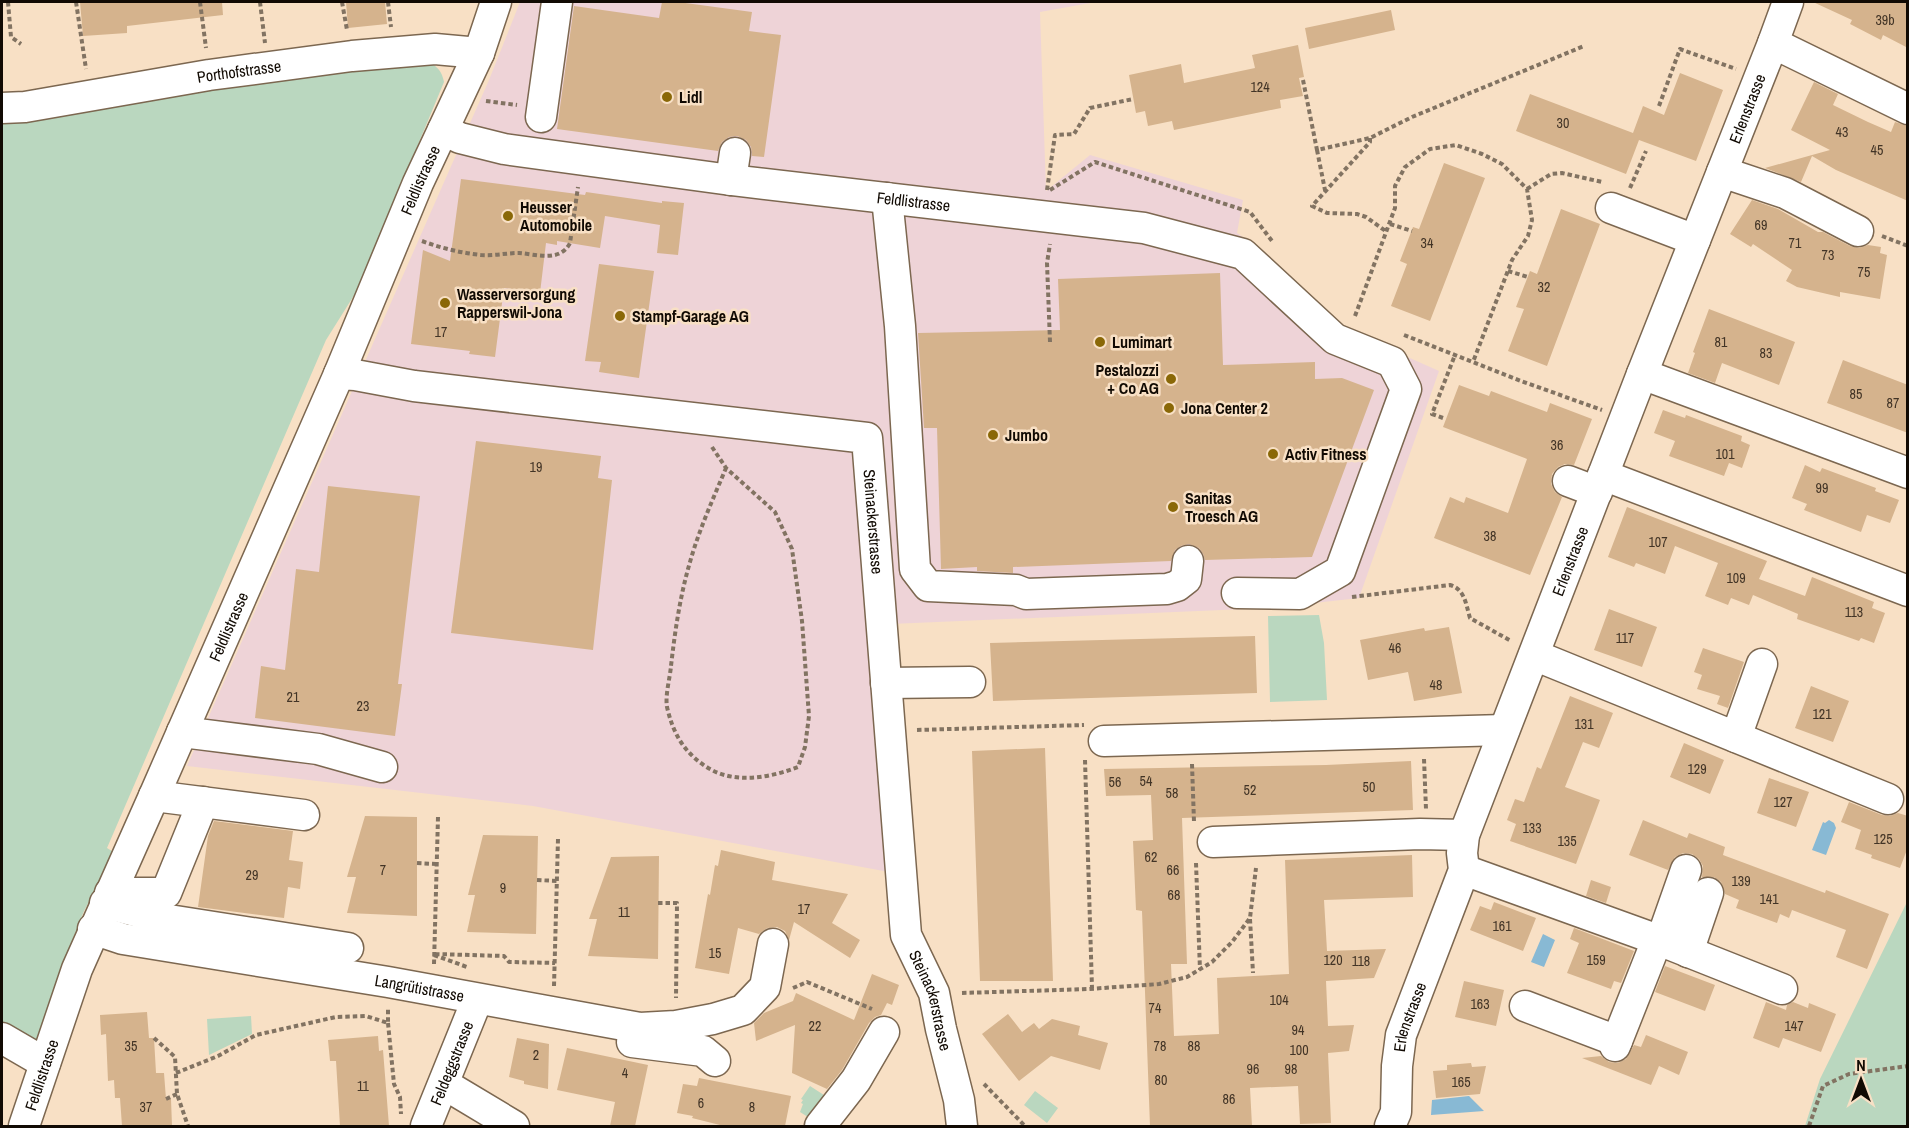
<svg xmlns="http://www.w3.org/2000/svg" width="1909" height="1128" font-family="'Archivo Narrow',sans-serif">
	<style>
		.commercial { fill: #eed3d7 }
		.green { fill: #bad7bf }
		.water { fill: #88b9d4 }
		.building { fill: #d5b38d }
		.lines { fill: none; stroke-linecap: round; stroke-linejoin: round }
		.minor-casing { stroke: #7c6750; stroke-width: 33 }
		.path { stroke: #827362; stroke-width: 4; stroke-dasharray: 4.5 3; stroke-linecap: butt }
		.minor { stroke: #fff; stroke-width: 30 }
		.poi-dot { fill: #8a6807; stroke: #f8e0c5; stroke-width: 2 }
		.labels { text-anchor: middle; dominant-baseline: central; stroke-width: 5; stroke-linejoin: round; paint-order: stroke }
		.number-label { font-size: 14px; fill: #423426 }
		.street-label { font-size: 16px; fill: #110a03; stroke: #f8e0c5 }
		.poi-label { font-size: 16px; font-weight: bold; fill: #110a03; stroke: #f8e0c5; text-anchor: start }
	</style>
	<rect width="100%" height="100%" fill="#f8e0c5"/>
	<path class="commercial" d="M520,2H1096L1040,12L1046,191L1090,155L1243,200L1237,233L1267,254L1320,318L1439,371L1359,598L1269,608L891,624L889,872L533,806L187,766L489,80Z"/>
	<path class="green" d="M427,61C437,66 442,71 444,82L358,289L326,340L107,848L115,853L84,911L59,973L38,1046L2,1023V119H50L310,70Z
		M1319,615L1324,643L1327,700L1270,702L1268,616Z
		M1907,902V1126H1805L1820,1079Z
		M251,1016L252,1034L209,1055L207,1019Z
		M810,1086L827,1097L811,1119L800,1112L803,1104L801,1103L803,1100L801,1099Z
		M1035,1091L1058,1108L1047,1123L1024,1105Z"/>
	<path class="water" d="M1829,820L1834,823L1836,828L1826,855L1812,850L1823,822L1825,823Z
		M1543,934L1555,940L1544,967L1531,962Z
		M1469,1096L1484,1111L1431,1115L1432,1100Z"/>
	<path class="building" d="M80,2H222L223,15L127,26V33L83,36Z
		M346,2H385L387,24L348,28Z
		M662,2H678L752,12L749,31L781,35L764,157L752,156L751,147L746,140L737,136L729,137L722,142L718,151L557,129L574,6L659,18Z
		M1813,2H1908V48L1883,35L1881,40L1850,24L1852,20Z
		M1391,10L1395,30L1309,49L1305,28Z
		M1298,45L1304,77L1299,78L1303,96L1280,100L1281,108L1174,130L1172,121L1148,126L1145,111L1136,113L1129,75L1181,64L1184,83L1255,68L1252,55Z
		M1680,73L1723,90L1696,161L1639,140L1626,174L1516,131L1530,94L1633,133L1643,106L1664,115Z
		M1814,82L1838,94L1833,105L1868,122L1891,132L1895,122L1908,126V201L1836,170L1812,156L1801,182L1765,168L1830,150L1791,130Z
		M1444,163L1485,178L1430,321L1391,306L1407,264L1400,261L1413,227L1419,229Z
		M461,179L585,195L586,192L662,203V201L684,203L678,255L657,253L660,225L605,216L600,248L557,241V245L546,243L540,293L504,288L495,357L469,354L470,351L411,344L423,250L450,261Z
		M1752,200L1778,209L1818,232H1823L1850,246L1859,248L1868,245L1881,247L1880,253L1887,255L1880,299L1840,292V297L1797,287L1786,281L1792,270L1753,244L1751,247L1730,234Z
		M1561,209L1600,224L1547,366L1508,351L1524,309L1516,307L1530,271L1537,274Z
		M599,264L654,271L639,378L599,372L601,362L585,361Z
		M1220,273L1223,365L1315,362V379L1342,378L1374,390L1312,557L1205,560L1203,554L1199,548L1189,544L1181,546L1175,550L1171,561L1013,567V573L977,571V567L941,569L937,428H924L918,333L1060,330L1058,279Z
		M1709,309L1795,342L1779,385L1722,363L1715,383L1688,373L1695,353L1693,352Z
		M1843,360L1908,385V433L1827,403Z
		M1459,385L1489,396L1491,391L1547,412L1550,403L1592,419L1574,465L1565,464L1558,467L1552,474L1551,484L1555,492L1562,497L1530,575L1434,538L1450,497L1464,503L1466,497L1508,513L1527,459L1443,427Z
		M1663,410L1685,418L1686,415L1742,436L1741,441L1750,445L1742,468L1729,463L1724,476L1669,456L1675,441L1654,433Z
		M476,441L601,456L598,478L612,480L593,650L451,633Z
		M1805,465L1820,472L1822,468L1876,488L1875,491L1899,500L1890,523L1867,515L1861,532L1804,510L1807,504L1792,498Z
		M328,486L420,496L398,684H402L395,736L255,718L261,666L285,670L296,569L319,572Z
		M1627,507L1767,561L1759,579L1805,596L1812,577L1874,602L1872,608L1885,613L1874,643L1861,638L1859,641L1797,619L1798,614L1753,595L1749,605L1731,598L1728,605L1705,596L1718,563L1675,546L1665,574L1636,563L1634,567L1608,557Z
		M1609,609L1657,627L1642,667L1594,650Z
		M1449,627L1462,693L1414,701L1408,672L1368,680L1360,640L1424,628L1425,631Z
		M1255,636L1257,693L993,701L990,643Z
		M1703,648L1744,662L1728,708L1717,704L1720,696L1697,689L1702,675L1694,672Z
		M1811,686L1849,701L1833,742L1795,728Z
		M1570,696L1613,713L1599,748L1583,742L1565,787L1600,800L1576,864L1510,841L1516,824L1507,820L1515,799L1524,802L1537,767L1541,769Z
		M1684,743L1724,760L1710,794L1670,777Z
		M1045,748L1053,981H980L972,751Z
		M1411,761L1413,810L1182,818L1187,964H1171L1174,1036L1219,1034L1217,978L1289,974L1285,860L1412,855L1413,897L1324,900L1327,951L1386,949L1374,978L1326,981L1328,1026L1354,1025L1349,1051L1328,1053L1331,1123L1300,1124L1298,1086L1250,1088L1252,1126H1150L1142,911L1136,910L1133,841L1153,840L1151,795L1106,796L1104,769L1326,765Z
		M1769,778L1809,792L1796,827L1757,813Z
		M1849,802L1882,815L1890,816L1898,813L1908,816V847L1900,868L1871,858L1872,855L1855,849L1861,830L1841,822Z
		M365,816L417,817V916L347,913L356,877H347Z
		M1643,820L1687,838L1689,833L1725,847L1723,855L1825,893L1826,890L1889,914L1867,969L1836,957L1846,930L1792,910L1789,918L1780,914L1777,923L1736,908L1739,900L1725,894L1721,882L1714,877H1702L1703,866L1699,859L1692,854L1683,853L1675,857L1668,870L1629,855Z
		M214,821L293,831L289,860L303,862L300,889L288,887L284,918L198,907L208,836Z
		M483,835L538,836L536,934L467,932L475,895H468Z
		M721,850L775,862L772,880L848,894L832,923L860,940L850,958L794,922L789,940L785,931L777,927L767,928L759,934L738,928L729,974L695,968L708,894L710,895L715,865L718,866Z
		M659,856L658,959L588,956L597,919H589L611,857Z
		M1591,880L1611,887L1606,903L1586,896Z
		M1494,902L1536,918L1523,951L1470,930L1480,906L1491,910Z
		M1574,928L1634,951L1621,983L1614,981L1611,989L1567,973L1579,943L1570,939Z
		M1665,966L1715,985L1705,1011L1655,992Z
		M872,974L899,985L892,1005L887,1003L881,1015L875,1017L869,1023L842,1070L827,1089L792,1073L795,1025L756,1041L754,1023L764,1013L793,1001L796,993L854,1020Z
		M1464,981L1504,990L1496,1026L1455,1017Z
		M1766,1002L1786,1010L1787,1005L1793,1002L1808,1008L1809,1003L1836,1014L1821,1052L1783,1038L1779,1048L1753,1038Z
		M147,1012L149,1038H154L156,1073H164L166,1099H171L172,1126H122L120,1098H115L114,1080L108,1081L106,1034L101,1035L100,1015Z
		M1008,1014L1022,1032L1034,1023L1039,1029L1052,1019L1080,1026L1078,1035L1108,1043L1100,1070L1051,1056L1019,1081L982,1034Z
		M1646,1035L1688,1052L1679,1075L1659,1066L1651,1085L1582,1058L1601,1056L1609,1062L1618,1063L1626,1059L1634,1045L1641,1047Z
		M378,1036L379,1051L383,1050L389,1126H340L336,1061H330L328,1040Z
		M517,1038L549,1044L548,1089L524,1084V1081L509,1077Z
		M567,1048L648,1065L635,1126H610L615,1102L557,1090Z
		M1471,1063L1472,1067L1486,1066L1480,1094L1436,1098L1433,1071L1447,1070V1065Z
		M699,1078L791,1096L785,1126H724L692,1118L693,1116L677,1113L683,1084L697,1086Z"/>
	<g class="lines">
		<g class="minor-casing">
			<g id="minor">
				<path d="M1773,43L1908,109"/>
				<path id="s1" d="M2,108L25,107L209,75L352,56L435,49L479,53"/>
				<path d="M541,117L557,2"/>
				<path id="s2" d="M443,130L460,138L504,149L731,180L1144,228L1243,254L1335,339L1392,362L1406,389L1340,571L1300,594L1237,593"/>
				<path d="M1722,172L1785,193L1858,231"/>
				<path d="M731,180L735,153"/>
				<path d="M887,198L900,326L915,569L928,586L1016,590L1026,594L1167,589L1177,586L1186,579L1188,561"/>
				<path d="M1611,208L1695,240"/>
				<path id="s3" d="M339,374L355,375L414,386L867,438L906,935L934,993L941,1029L959,1100L962,1126"/>
				<path d="M1642,374L1908,473"/>
				<path d="M1603,475L1908,591"/>
				<path d="M1568,481L1597,492"/>
				<path d="M1534,655L1888,799"/>
				<path d="M886,683L970,682"/>
				<path d="M182,732L318,749L382,767"/>
				<path d="M1736,737L1762,664"/>
				<path d="M1104,741L1504,730"/>
				<path d="M154,796L304,815"/>
				<path d="M1213,842L1420,834L1464,835"/>
				<path d="M1464,870L1661,941L1782,989"/>
				<path d="M110,893H166L203,802"/>
				<path d="M105,903L169,920L348,948"/>
				<path id="s4" d="M93,929L123,939L388,982L640,1028L676,1026L713,1019L743,1010L765,987L773,944"/>
				<path d="M1661,941L1686,870"/>
				<path d="M1688,952L1708,893"/>
				<path d="M1525,1006L1617,1041"/>
				<path d="M2,1038L45,1063"/>
				<path d="M632,1042L703,1051L715,1061"/>
				<path d="M1615,1046L1657,940"/>
				<path d="M444,1084L514,1126"/>
				<path id="s5" d="M24,1126L77,969L154,796L339,374L418,183L479,53L496,2"/>
				<path id="s6" d="M426,1126L477,1000"/>
				<path d="M820,1126L856,1080L884,1032"/>
				<path id="s7" d="M1390,1126L1396,1112L1397,1066L1401,1035L1464,870L1462,853L1464,835L1642,374L1773,43L1788,2"/>
			</g>
		</g>
		<path class="path" d="M8,2L11,37L21,44
			M76,2L86,69
			M200,2L206,48
			M260,2L265,43
			M342,2L347,30
			M388,2L391,27
			M1303,80L1317,150L1370,138L1412,117L1584,46
			M486,101L517,105
			M1659,106L1680,49L1736,69
			M1370,138V142L1312,206L1327,213L1357,214L1366,217L1387,232
			M1317,150L1325,190
			M1630,188L1646,151
			M1527,189L1551,174L1562,173L1602,182
			M1047,190L1055,135L1074,134L1090,108L1133,99
			M1050,190L1095,162L1250,212L1272,241
			M1390,224L1412,231
			M1882,236L1908,246
			M422,241C441,248 461,253 481,255C494,256 506,253 519,253C535,254 560,263 570,243L578,187
			M1508,271L1528,277
			M1355,316L1395,208V186L1405,167L1430,149L1456,145L1482,154L1502,164L1527,189L1532,220L1528,236L1512,260L1473,362
			M1404,335L1521,381L1602,410
			M1050,342L1047,263L1050,244
			M1443,418L1432,414L1455,355
			M712,447L726,468L775,512L792,549L802,621L809,716L805,747L798,767C769,778 733,785 705,766C683,751 673,733 667,707C665,695 670,678 671,666C675,631 680,596 690,562C699,530 713,499 726,468
			M1352,597L1450,585C1465,589 1466,605 1470,618L1511,641
			M917,730L1084,725
			M1424,759L1426,809
			M1085,760L1092,988
			M1192,764L1194,822
			M417,863L436,864
			M1196,863L1200,970
			M537,880L557,881
			M658,903H677L676,998
			M1250,919L1253,973
			M435,954L504,956L509,962L555,963
			M434,955L467,967
			M434,964L438,817
			M554,986L558,839
			M793,988L807,982L872,1009
			M962,993L1089,989L1159,984L1187,977L1212,962L1232,942L1250,918L1256,868
			M388,1023L394,1084L400,1097L401,1114
			M154,1038L175,1057L177,1094L188,1126
			M176,1073L218,1056L256,1035L336,1017L366,1016L388,1023V1009
			M984,1084L1025,1126
			M166,1099L177,1094
			M1809,1126L1823,1086L1849,1074L1908,1066"/>
		<use href="#minor" class="minor"/>
	</g>
	<g class="poi-dot">
		<circle cx="667" cy="97" r="6"/>
		<circle cx="508" cy="216" r="6"/>
		<circle cx="445" cy="303" r="6"/>
		<circle cx="620" cy="316" r="6"/>
		<circle cx="1100" cy="342" r="6"/>
		<circle cx="1171" cy="379" r="6"/>
		<circle cx="1169" cy="408" r="6"/>
		<circle cx="993" cy="435" r="6"/>
		<circle cx="1273" cy="454" r="6"/>
		<circle cx="1173" cy="507" r="6"/>
	</g>
	<g class="labels">
		<g class="number-label">
			<text x="1885" y="20">39b</text>
			<text x="1260" y="87">124</text>
			<text x="1563" y="123">30</text>
			<text x="1842" y="132">43</text>
			<text x="1877" y="150">45</text>
			<text x="1761" y="225">69</text>
			<text x="1427" y="243">34</text>
			<text x="1795" y="243">71</text>
			<text x="1828" y="255">73</text>
			<text x="1864" y="272">75</text>
			<text x="1544" y="287">32</text>
			<text x="441" y="332">17</text>
			<text x="1721" y="342">81</text>
			<text x="1766" y="353">83</text>
			<text x="1856" y="394">85</text>
			<text x="1893" y="403">87</text>
			<text x="1557" y="445">36</text>
			<text x="1725" y="454">101</text>
			<text x="536" y="467">19</text>
			<text x="1822" y="488">99</text>
			<text x="1490" y="536">38</text>
			<text x="1658" y="542">107</text>
			<text x="1736" y="578">109</text>
			<text x="1854" y="612">113</text>
			<text x="1625" y="638">117</text>
			<text x="1395" y="648">46</text>
			<text x="1436" y="685">48</text>
			<text x="293" y="697">21</text>
			<text x="363" y="706">23</text>
			<text x="1822" y="714">121</text>
			<text x="1584" y="724">131</text>
			<text x="1697" y="769">129</text>
			<text x="1146" y="781">54</text>
			<text x="1115" y="782">56</text>
			<text x="1369" y="787">50</text>
			<text x="1250" y="790">52</text>
			<text x="1172" y="793">58</text>
			<text x="1783" y="802">127</text>
			<text x="1532" y="828">133</text>
			<text x="1883" y="839">125</text>
			<text x="1567" y="841">135</text>
			<text x="1151" y="857">62</text>
			<text x="383" y="870">7</text>
			<text x="1173" y="870">66</text>
			<text x="252" y="875">29</text>
			<text x="1741" y="881">139</text>
			<text x="503" y="888">9</text>
			<text x="1174" y="895">68</text>
			<text x="1769" y="899">141</text>
			<text x="804" y="909">17</text>
			<text x="624" y="912">11</text>
			<text x="1502" y="926">161</text>
			<text x="715" y="953">15</text>
			<text x="1333" y="960">120</text>
			<text x="1596" y="960">159</text>
			<text x="1361" y="961">118</text>
			<text x="1279" y="1000">104</text>
			<text x="1480" y="1004">163</text>
			<text x="1155" y="1008">74</text>
			<text x="815" y="1026">22</text>
			<text x="1794" y="1026">147</text>
			<text x="1298" y="1030">94</text>
			<text x="131" y="1046">35</text>
			<text x="1160" y="1046">78</text>
			<text x="1194" y="1046">88</text>
			<text x="1299" y="1050">100</text>
			<text x="536" y="1055">2</text>
			<text x="1253" y="1069">96</text>
			<text x="1291" y="1069">98</text>
			<text x="625" y="1073">4</text>
			<text x="1161" y="1080">80</text>
			<text x="1461" y="1082">165</text>
			<text x="363" y="1086">11</text>
			<text x="1229" y="1099">86</text>
			<text x="701" y="1103">6</text>
			<text x="146" y="1107">37</text>
			<text x="752" y="1107">8</text>
		</g>
		<g class="street-label">
			<text stroke="none"><textPath href="#s1" startOffset="240">Porthofstrasse</textPath></text>
			<text stroke="none"><textPath href="#s7" startOffset="1084">Erlenstrasse</textPath></text>
			<text stroke="none"><textPath href="#s5" startOffset="1026">Feldlistrasse</textPath></text>
			<text stroke="none"><textPath href="#s2" startOffset="477">Feldlistrasse</textPath></text>
			<text stroke="none"><textPath href="#s3" startOffset="616">Steinackerstrasse</textPath></text>
			<text stroke="none"><textPath href="#s7" startOffset="598">Erlenstrasse</textPath></text>
			<text stroke="none"><textPath href="#s5" startOffset="540">Feldlistrasse</textPath></text>
			<text stroke="none"><textPath href="#s4" startOffset="332">Langrütistrasse</textPath></text>
			<text stroke="none"><textPath href="#s3" startOffset="1101">Steinackerstrasse</textPath></text>
			<text stroke="none"><textPath href="#s7" startOffset="112">Erlenstrasse</textPath></text>
			<text stroke="none"><textPath href="#s6" startOffset="68">Feldeggstrasse</textPath></text>
			<text stroke="none"><textPath href="#s5" startOffset="54">Feldlistrasse</textPath></text>
		</g>
		<g class="poi-label">
			<text x="679" y="97">Lidl</text>
			<text x="520" y="207">Heusser<tspan x="520" dy="18">Automobile</tspan></text>
			<text x="457" y="294">Wasserversorgung<tspan x="457" dy="18">Rapperswil-Jona</tspan></text>
			<text x="632" y="316">Stampf-Garage AG</text>
			<text x="1112" y="342">Lumimart</text>
			<text x="1159" y="370" text-anchor="end">Pestalozzi<tspan x="1159" dy="18">+ Co AG</tspan></text>
			<text x="1181" y="408">Jona Center 2</text>
			<text x="1005" y="435">Jumbo</text>
			<text x="1285" y="454">Activ Fitness</text>
			<text x="1185" y="498">Sanitas<tspan x="1185" dy="18">Troesch AG</tspan></text>
		</g>
	</g>
	<rect width="1909" height="1128" fill="none" stroke="#110a03" stroke-width="6"/>
	<g transform="translate(1861 1080)" stroke="#f8e0c5" stroke-width="4.5" paint-order="stroke">
	<path d="M0-4.5L10 22L0 15L-10 22Z" fill="#110a03"/>
	<text y="-9" font-size="16" font-weight="bold" text-anchor="middle" fill="#110a03">N</text>
	</g>
</svg>
